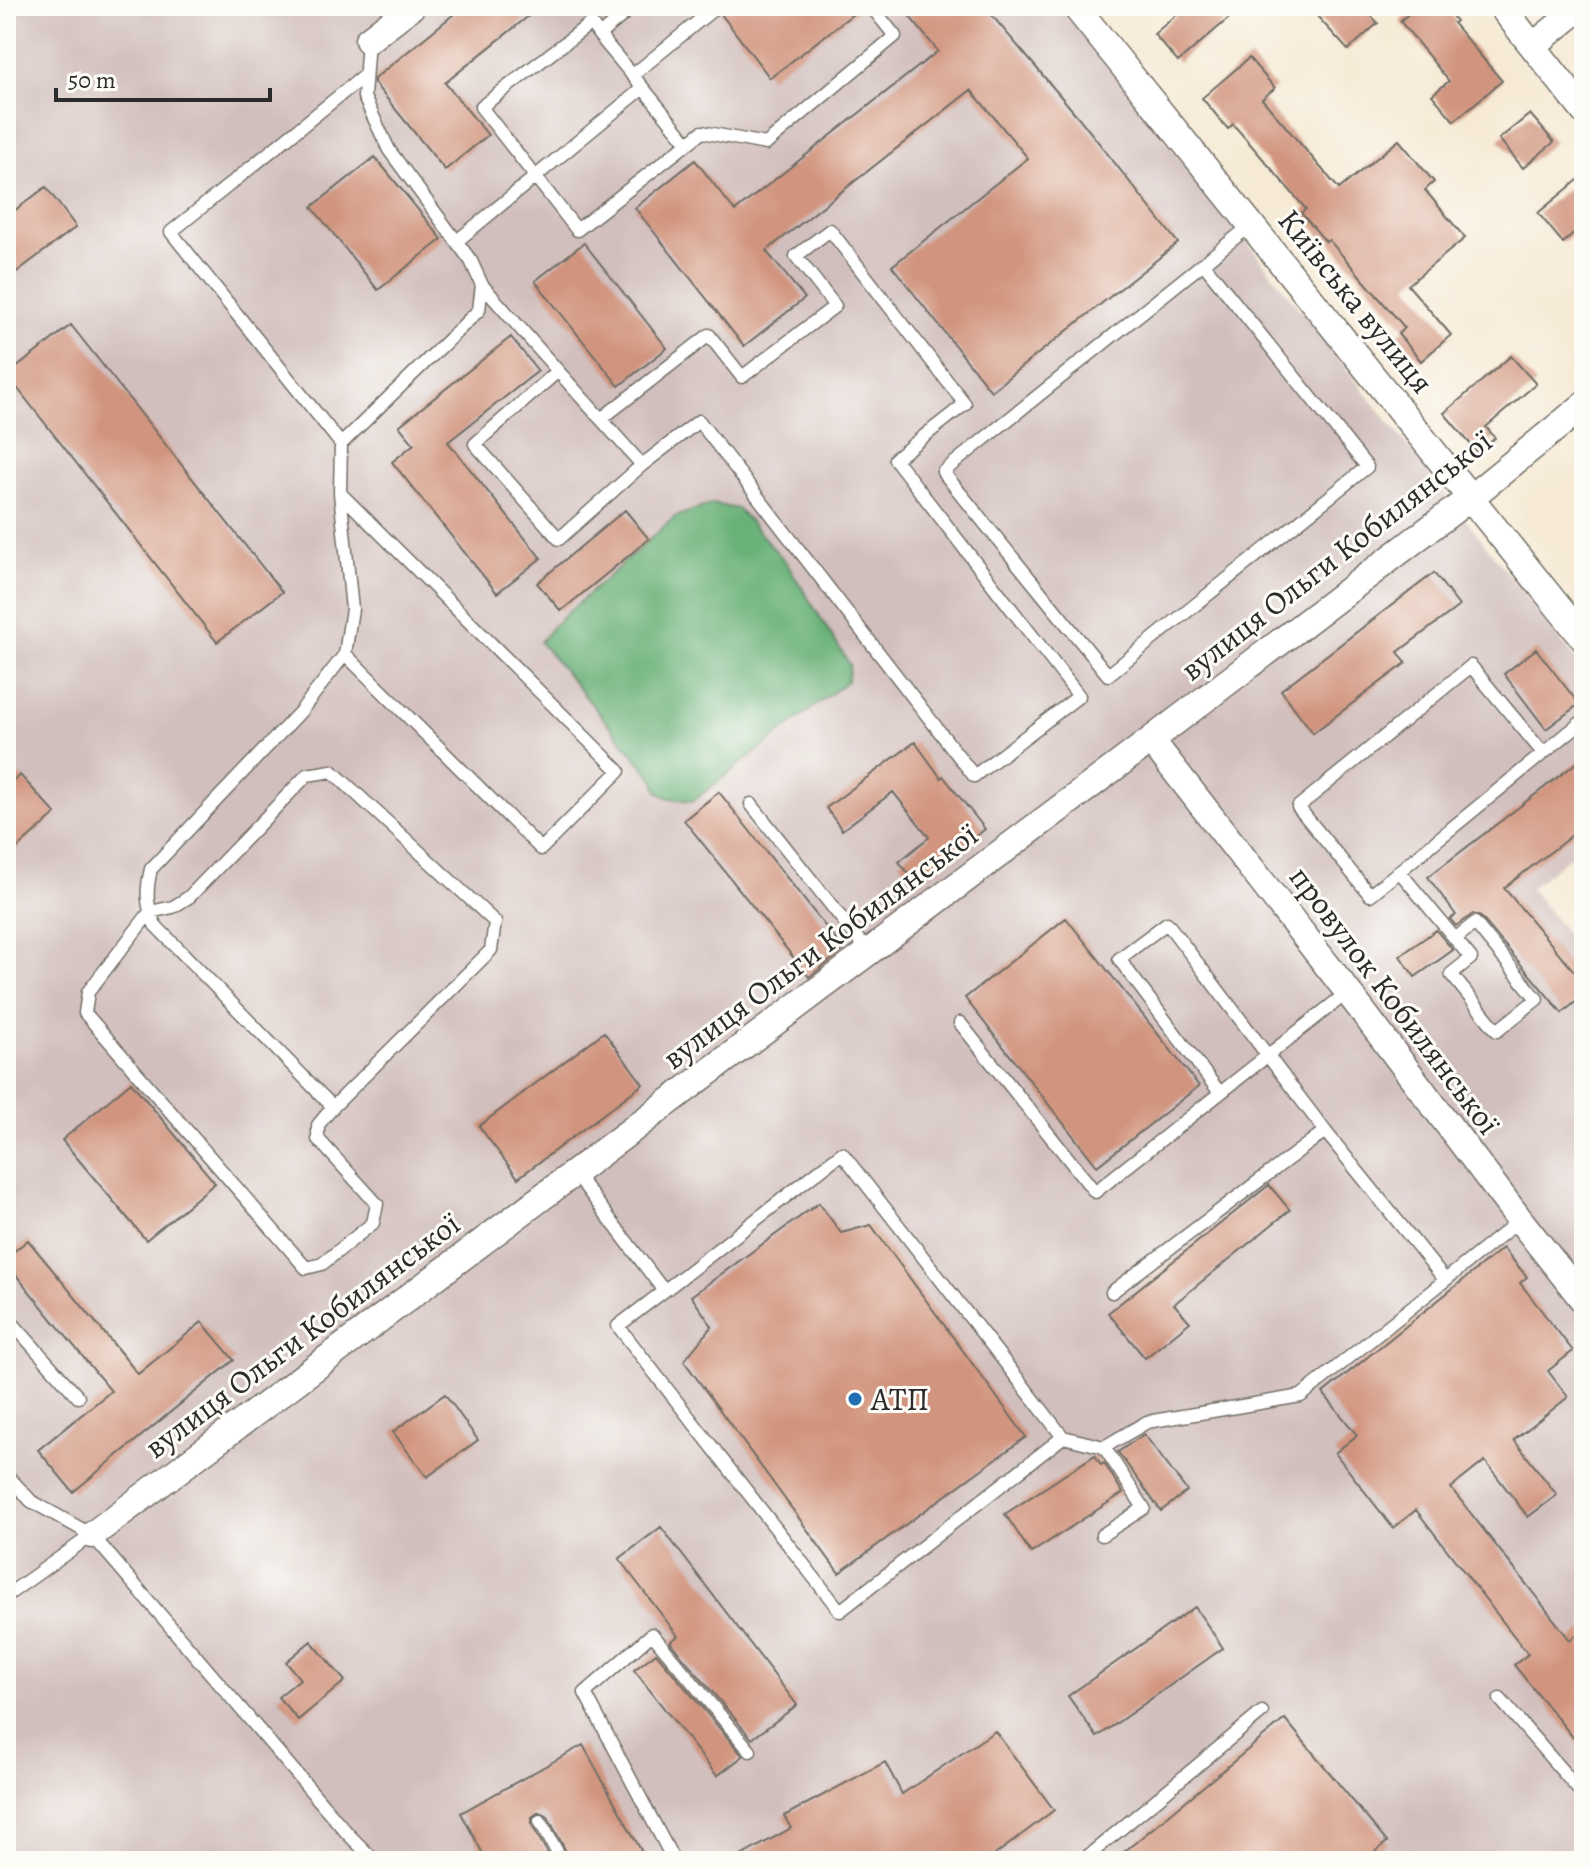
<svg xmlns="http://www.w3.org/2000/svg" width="1590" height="1867" font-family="Alegreya,serif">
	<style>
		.industrial { fill: #d1bfbd }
		.forest { fill: #69b178; stroke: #4a6e52; stroke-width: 2 }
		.building { fill: #d1957f }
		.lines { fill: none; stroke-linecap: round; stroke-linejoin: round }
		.lane-casing { stroke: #726e66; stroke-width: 15 }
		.street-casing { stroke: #726e66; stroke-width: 29 }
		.lane { stroke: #fff; stroke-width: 12 }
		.street { stroke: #fff; stroke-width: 26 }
		.poi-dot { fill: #1f6fb2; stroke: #fdfcf7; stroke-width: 3 }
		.labels { text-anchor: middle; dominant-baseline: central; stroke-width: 6; stroke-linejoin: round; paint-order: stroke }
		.street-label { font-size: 32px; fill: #2b2b2b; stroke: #fdfcf7 }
		.poi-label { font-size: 32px; fill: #2b2b2b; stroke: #fdfcf7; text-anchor: start }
	</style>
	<rect width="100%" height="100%" fill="#fdfcf7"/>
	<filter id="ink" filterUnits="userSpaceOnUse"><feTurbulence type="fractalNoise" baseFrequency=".0125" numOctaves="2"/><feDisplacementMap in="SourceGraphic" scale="16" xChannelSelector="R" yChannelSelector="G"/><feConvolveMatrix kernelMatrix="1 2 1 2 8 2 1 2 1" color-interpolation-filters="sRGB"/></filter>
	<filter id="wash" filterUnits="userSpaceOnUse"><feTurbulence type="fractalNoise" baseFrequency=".006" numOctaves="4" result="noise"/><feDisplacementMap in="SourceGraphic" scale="32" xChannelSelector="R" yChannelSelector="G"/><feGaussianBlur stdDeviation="1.8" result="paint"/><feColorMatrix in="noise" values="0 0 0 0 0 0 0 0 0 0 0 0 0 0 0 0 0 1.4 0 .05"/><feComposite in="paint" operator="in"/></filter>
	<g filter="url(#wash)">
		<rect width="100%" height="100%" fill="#f6ead5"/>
		<path class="industrial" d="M6,6H1061L1584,670V845L1530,888L1584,955V1861H6Z"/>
		<path class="forest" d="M712,504L738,509L785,561L850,665L847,681L693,801L669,798L658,792L654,779L540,642L554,625L675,517Z"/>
		<g id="blocks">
			<path class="building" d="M464,6H541L445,83L488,135L445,170L374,83V79Z
				M726,6H862V7L770,78L721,14Z
				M901,6H984L1079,118L1178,243L991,391L892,266L1028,158L971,90L766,251L805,298L744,346L635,208L695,160L735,211L938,51Z
				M1187,6H1243L1178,62L1154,34Z
				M1328,6H1362L1378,23L1348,50L1317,16Z
				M1418,6H1444L1456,21L1453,23L1502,81L1454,121L1432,95L1449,81L1400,21Z
				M1249,58L1275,88L1262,99L1339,189L1399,140L1434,182L1425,190L1465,238L1408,285L1451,335L1421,361L1398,334L1405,328L1329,240L1326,242L1301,213L1306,209L1233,124L1228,129L1202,98Z
				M1530,114L1554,142L1523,168L1499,139Z
				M375,157L442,239L378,290L312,207Z
				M1584,175V225L1563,243L1538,213Z
				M46,187L76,227L6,280V217Z
				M584,243L667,348L619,386L535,281Z
				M71,325L282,592L217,642L7,375Z
				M511,337L538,371L448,442L541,558L497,593L392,462L414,444L399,426Z
				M1511,356L1536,384L1486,427L1495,438L1478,453L1444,413Z
				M625,510L649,539L561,611L537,583Z
				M1434,573L1459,606L1398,652L1406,663L1313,733L1281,690Z
				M1536,649L1579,704L1546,729L1504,674Z
				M915,742L941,778L943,776L985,829L917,884L899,862L929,837L893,792L842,830L826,808Z
				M1584,757V826L1504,888L1584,983V995L1562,1013L1481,917L1473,914L1456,926L1450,919L1456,915L1428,877Z
				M20,775L56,814L6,858V787Z
				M719,792L844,950L809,977L684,820Z
				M1066,918L1199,1086L1097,1166L965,998Z
				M1436,930L1453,950L1415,977L1400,956Z
				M604,1032L643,1084L518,1178L479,1126Z
				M131,1082L215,1183L146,1240L62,1140Z
				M1269,1185L1290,1210L1174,1304L1190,1322L1145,1358L1108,1313Z
				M819,1203L841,1233L871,1225L1026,1437L839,1573L684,1361L712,1326L691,1296Z
				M28,1240L138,1374L202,1322L234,1360L73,1492L38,1450L111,1391L6,1263V1258Z
				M1503,1248L1527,1277L1520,1283L1573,1351L1548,1371L1568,1397L1514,1440L1557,1495L1528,1517L1485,1461L1451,1488L1570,1640L1584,1629V1751L1514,1665L1528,1654L1416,1510L1393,1528L1335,1453L1357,1435L1323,1393Z
				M445,1394L478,1440L427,1477L393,1432Z
				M1144,1434L1187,1491L1161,1511L1118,1452Z
				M1095,1455L1101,1465L1104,1463L1123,1493L1031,1553L1005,1514Z
				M661,1527L797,1705L752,1739L670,1642L678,1636L619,1559Z
				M1195,1607L1223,1648L1097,1737L1068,1696Z
				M311,1641L345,1681L298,1720L278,1697L300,1679L286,1662Z
				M656,1653L743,1756L717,1776L634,1670Z
				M1285,1719L1387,1842L1363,1861H1113Z
				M995,1731L1054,1810L987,1861H732L791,1828L784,1816L885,1762L902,1794Z
				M583,1745L647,1861H571L548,1817L539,1812L532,1817V1825L552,1861H487L461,1813Z"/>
		</g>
	</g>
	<g filter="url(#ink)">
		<use href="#blocks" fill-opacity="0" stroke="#726e66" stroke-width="2"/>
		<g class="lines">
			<g class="lane-casing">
				<path id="lane" d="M599,35L591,23L481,107L577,230L702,132L766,144L895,36L871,6
					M633,75L717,6
					M643,88L688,143
					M457,241L643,88L599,35L634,6
					M1203,263L1367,467L1108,675L943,472L1251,225
					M482,285L558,371L475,444L559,539L642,465L558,371
					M601,419L709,335L742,377L835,306L796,256L830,230L965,404L895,459L1079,696L974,776L699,421L642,465
					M341,444L171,232L365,75
					M340,493L619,771L541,849L345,654
					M1543,753L1471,666L1298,807L1370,895L1584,720
					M332,771L495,922L491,950L333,1107L318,1125V1139L377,1204L373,1223L322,1264L306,1268L85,1013L88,992L150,912L173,907L189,897L307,775Z
					M751,804L869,953
					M1399,871L1471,958L1451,974L1497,1031L1537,999L1475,923L1455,939
					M960,1023L1095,1192L1348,992
					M333,1107L155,925C146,905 146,890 151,869L300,712L345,654L352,609L340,493L341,444L479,310L482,285L471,261L389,150L364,97L368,40
					M1325,1131L1445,1280
					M575,1173L664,1291L842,1153L1063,1437L840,1611L618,1326L664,1291
					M1112,1292L1325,1131L1167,923L1119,959L1220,1093
					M6,1316L78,1397
					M1063,1437L1104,1447L1144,1508L1102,1535
					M1104,1447L1147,1422L1301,1396L1520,1220
					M6,1474L31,1501L92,1535L348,1834L375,1861
					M6,1596L92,1535
					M1500,1699L1584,1796
					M540,1821L562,1861
					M674,1861L585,1693L652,1634L750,1751
					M1082,1861L1262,1712"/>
			</g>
			<g class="street-casing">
				<path id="street" d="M1075,6L1584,639
					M1501,6L1584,111
					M368,40L412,6
					M1533,46L1582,6
					M1151,740L1348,992L1520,1220L1584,1301
					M92,1535L1151,740L1470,498L1584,405"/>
			</g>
			<use href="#lane" class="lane"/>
			<use href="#street" class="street"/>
		</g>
	</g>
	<circle class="poi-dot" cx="855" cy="1399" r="8"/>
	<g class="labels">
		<g class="street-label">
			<text transform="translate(1356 301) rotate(51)">Київська вулиця</text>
			<text transform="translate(1336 555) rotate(-38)">вулиця Ольги Кобилянської</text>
			<text transform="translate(820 946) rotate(-37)">вулиця Ольги Кобилянської</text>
			<text transform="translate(1395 1000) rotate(53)">провулок Кобилянської</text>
			<text transform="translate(302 1335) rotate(-37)">вулиця Ольги Кобилянської</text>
		</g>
		<g class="poi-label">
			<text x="871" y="1399">АТП</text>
		</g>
	</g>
	<rect width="1590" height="1867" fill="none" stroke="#fdfcf7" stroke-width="32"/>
	<path d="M56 88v12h214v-12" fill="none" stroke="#2b2b2b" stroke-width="4"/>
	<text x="68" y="88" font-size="24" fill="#2b2b2b" stroke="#fdfcf7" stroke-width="6" paint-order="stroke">50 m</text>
</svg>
